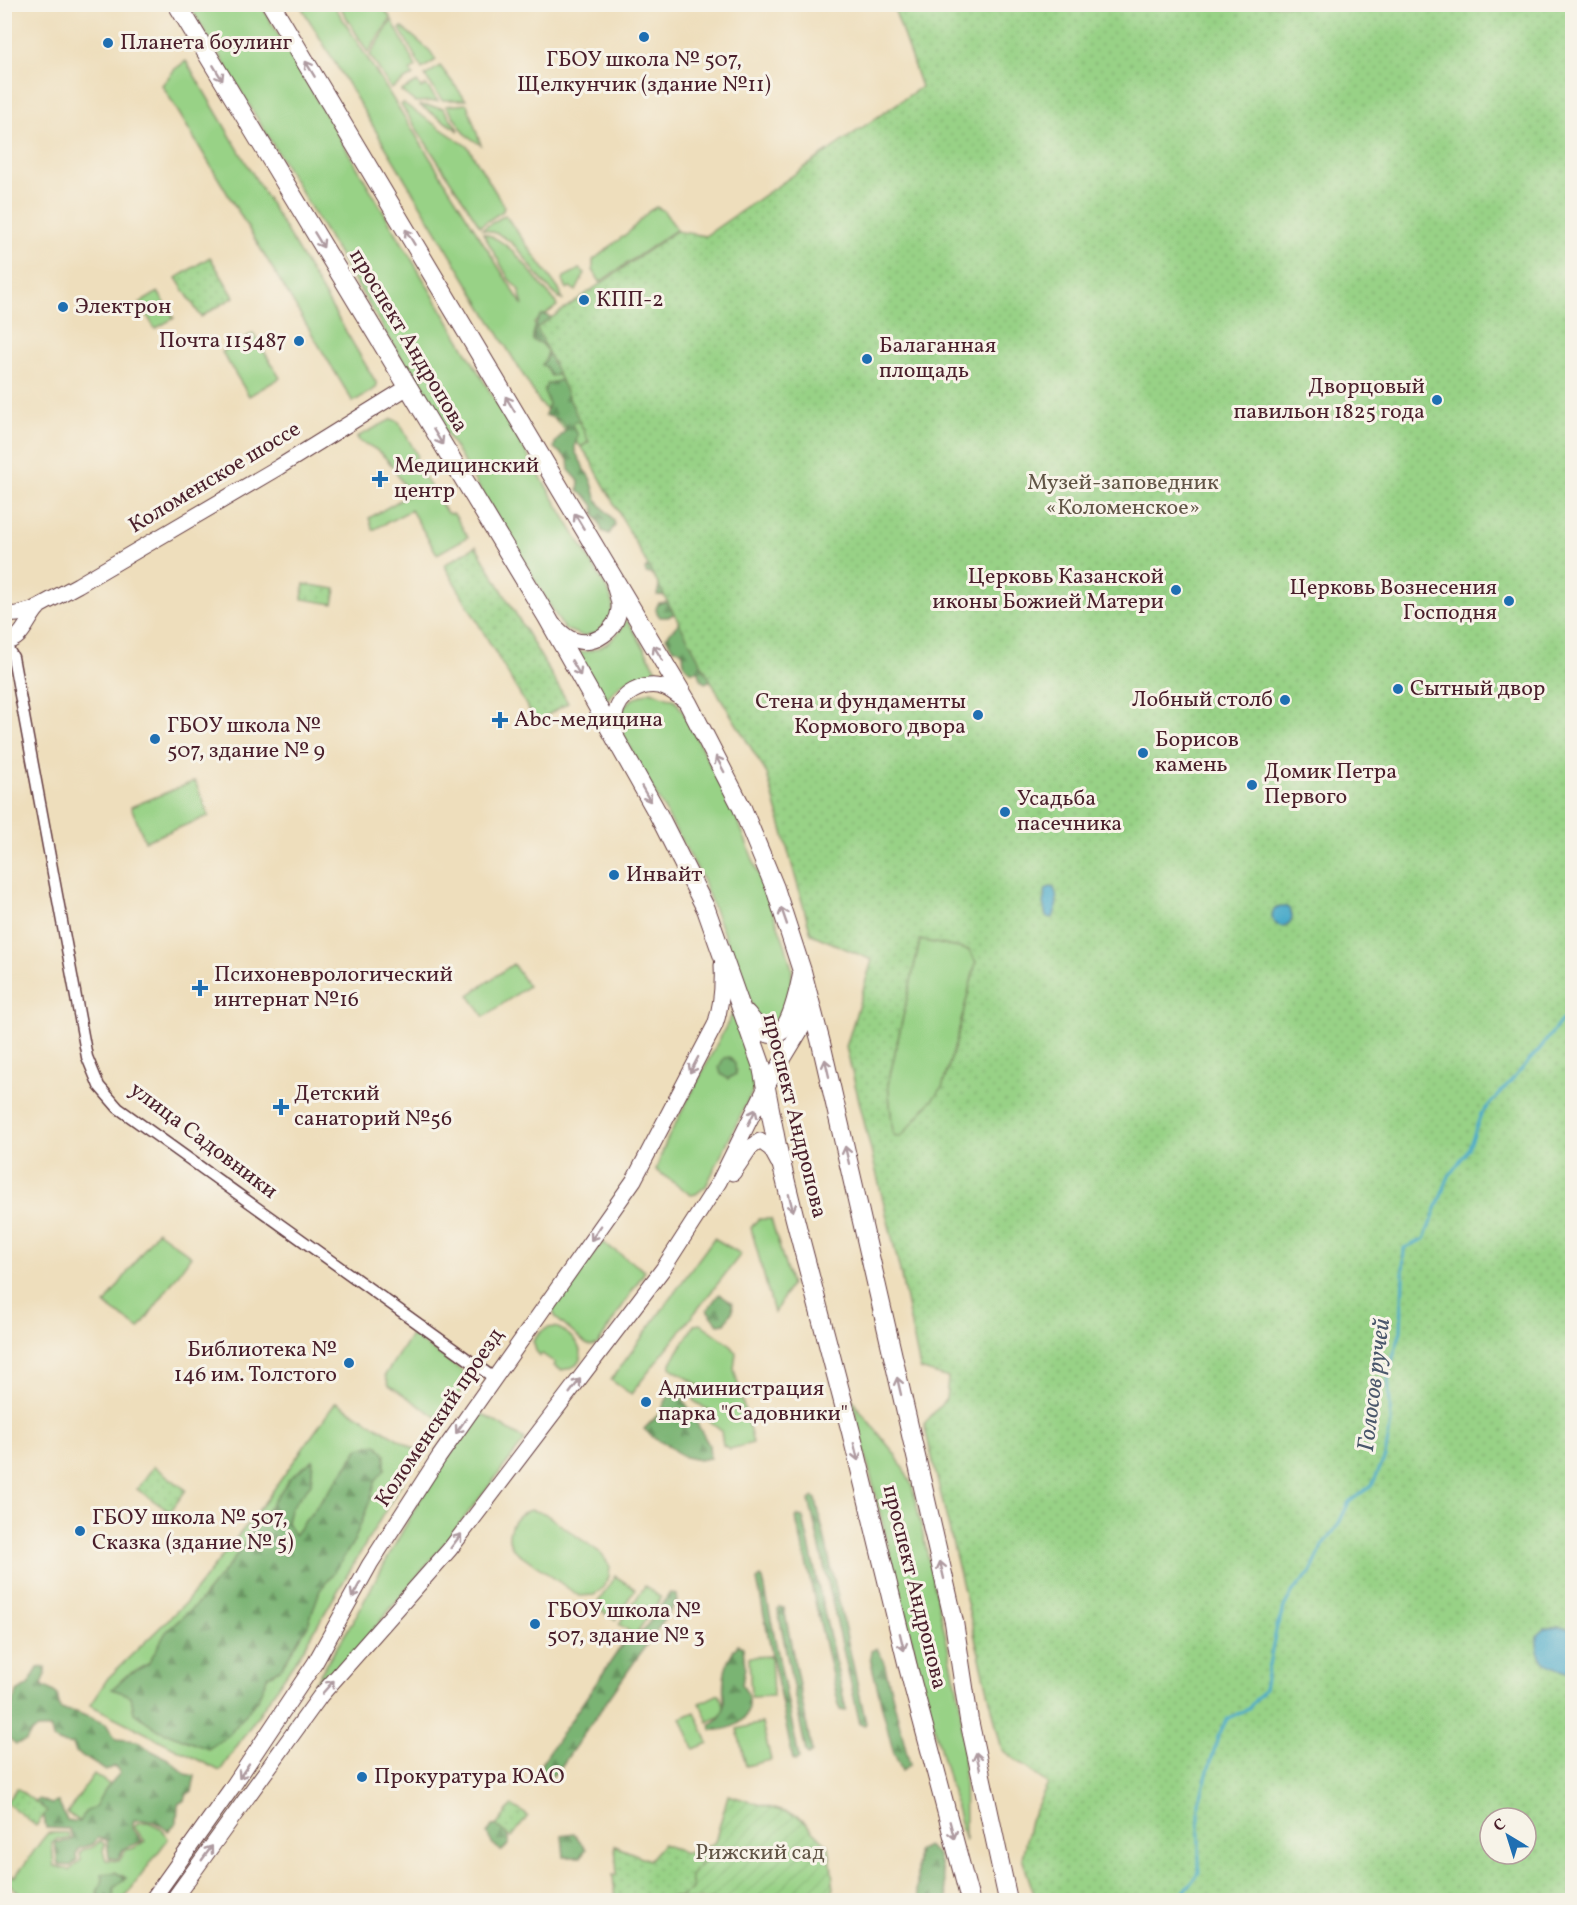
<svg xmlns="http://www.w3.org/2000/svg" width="1577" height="1905" font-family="Vollkorn,serif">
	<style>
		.grass { fill: #98d286; stroke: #717858; stroke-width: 1.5 }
		.forest { fill: url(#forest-firs); stroke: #626a4f; stroke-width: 1.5 }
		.park { fill: url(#park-dots); stroke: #717858; stroke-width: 1.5; fill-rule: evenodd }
		.garden { fill: url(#garden-furrows); stroke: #717858; stroke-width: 1.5 }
		.water { fill: #4babca; stroke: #4a657a; stroke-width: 1.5 }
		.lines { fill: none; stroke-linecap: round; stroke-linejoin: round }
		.stream { stroke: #4babca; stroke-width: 3 }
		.street-casing { stroke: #633c41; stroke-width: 13 }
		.secondary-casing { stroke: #633c41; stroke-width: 17 }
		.primary-casing { stroke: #633c41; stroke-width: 20 }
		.street { stroke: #fff; stroke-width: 10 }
		.secondary { stroke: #fff; stroke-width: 15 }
		.primary { stroke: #fff; stroke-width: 18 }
		.oneway { stroke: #ae9aa0 }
		.poi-dot { fill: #1f6fb2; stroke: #f7f3e8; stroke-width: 2 }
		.labels { text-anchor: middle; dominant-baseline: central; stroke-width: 6; stroke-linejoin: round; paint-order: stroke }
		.poi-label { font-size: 22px; fill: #4a1f2b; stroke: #f7f3e8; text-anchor: start }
		.street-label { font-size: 22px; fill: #4a1f2b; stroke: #f7f3e8 }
		.park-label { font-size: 22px; fill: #615546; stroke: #f7f3e8 }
		.water-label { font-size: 24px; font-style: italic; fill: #4a576b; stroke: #f7f3e8 }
	</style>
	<defs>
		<pattern id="forest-firs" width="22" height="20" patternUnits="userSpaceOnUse" patternTransform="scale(1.5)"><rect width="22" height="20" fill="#7ab473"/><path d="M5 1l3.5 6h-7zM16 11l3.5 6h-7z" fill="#66925f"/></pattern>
		<pattern id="park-dots" width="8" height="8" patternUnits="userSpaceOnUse" patternTransform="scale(1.5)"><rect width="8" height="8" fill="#98d286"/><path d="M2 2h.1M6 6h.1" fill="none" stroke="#84b474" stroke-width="1.8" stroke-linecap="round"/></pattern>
		<pattern id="garden-furrows" width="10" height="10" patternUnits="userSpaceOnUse" patternTransform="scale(1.5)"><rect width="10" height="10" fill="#98d286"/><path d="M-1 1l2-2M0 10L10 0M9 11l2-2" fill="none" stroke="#84b474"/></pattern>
	</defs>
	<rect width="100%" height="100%" fill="#f7f3e8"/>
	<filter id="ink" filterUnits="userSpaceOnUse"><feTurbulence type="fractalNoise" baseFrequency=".0167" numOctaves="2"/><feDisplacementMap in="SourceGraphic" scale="12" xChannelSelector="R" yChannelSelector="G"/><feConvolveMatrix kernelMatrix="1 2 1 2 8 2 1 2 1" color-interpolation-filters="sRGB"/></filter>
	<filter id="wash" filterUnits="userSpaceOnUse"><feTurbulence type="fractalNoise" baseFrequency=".008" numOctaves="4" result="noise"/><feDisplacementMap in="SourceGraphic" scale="24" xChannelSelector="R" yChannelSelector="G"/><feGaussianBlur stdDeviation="1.35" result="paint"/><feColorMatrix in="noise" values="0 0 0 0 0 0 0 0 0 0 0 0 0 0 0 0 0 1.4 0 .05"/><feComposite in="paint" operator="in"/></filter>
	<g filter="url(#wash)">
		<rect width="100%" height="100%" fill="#eedebc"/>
		<path class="grass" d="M189,5H261L610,594L613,606L611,616L598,632L583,636L564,629Z
			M300,5H334L523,306L519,290L509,279L483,233C517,244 531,276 555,301L557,306L534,323L589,442L581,447L540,403Z
			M339,5H381L391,18L368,53Z
			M392,20L416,67L410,71L413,75L391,89L370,55Z
			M402,27L430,51L436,60L422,69L400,29Z
			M186,61L377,384L376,388L353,402L162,85L175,69Z
			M440,66L466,100H442L425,76Z
			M417,82L421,88L426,85L438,101L415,102L401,91Z
			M403,103L468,147L504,206L503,211L480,226L401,105Z
			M467,104L481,145L466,135L446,106Z
			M419,105L443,108L459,131Z
			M656,207L663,210L677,229L600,282L593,270V260L630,231L649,211Z
			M505,215L560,291L563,301C559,297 553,293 549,288C524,264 521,237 482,229Z
			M580,269L585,273L576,291L570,287L567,289L563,280L564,277Z
			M158,292L174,318L155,329L140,303Z
			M253,333L280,378L249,396L222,352Z
			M392,419L399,422L417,455L415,462L447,513L454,514L468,537L437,554L411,510L373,530L369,518L409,495C395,471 388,451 360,442L357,437Z
			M627,619L660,676C631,675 618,681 603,706L574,652C599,653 616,641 627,619Z
			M651,691L675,700L683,712L736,815L785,944L792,969V998L776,1029L756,1015L700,874L624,737C621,703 620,704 651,691Z
			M195,781L209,816L145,841L131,807Z
			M920,940L969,950L976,962L956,1042L942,1088L906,1131L901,1136H896L893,1134L888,1084Z
			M513,964L528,986L484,1017L469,995Z
			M733,1013L757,1082L706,1186L696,1194L691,1195L656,1170L666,1142Z
			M758,1219H771L791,1285L774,1313L751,1228Z
			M157,1231L191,1256L139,1329L105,1304Z
			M714,1238L741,1254L631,1394L611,1380Z
			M602,1242L645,1271L598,1344L591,1346L586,1344L556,1318L552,1308Z
			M701,1324L731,1345L736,1353L734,1369L753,1443L730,1449L723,1445L721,1431L709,1421L707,1416L710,1411L694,1401V1396L700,1386L671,1368V1363L694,1325Z
			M555,1327C577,1334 597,1366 561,1370L554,1366L555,1363L542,1354L540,1356L536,1351L533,1341C540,1332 543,1328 555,1327Z
			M411,1335L467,1374L469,1379L441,1420L389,1385L385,1375Z
			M851,1397L861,1412L895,1454L912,1485L960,1701L964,1750L965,1841L917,1662Z
			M336,1402L420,1452L304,1648L220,1771L90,1705L108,1678L187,1601L267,1499Z
			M479,1412L525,1440L440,1549L291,1729L287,1727L352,1623L420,1499Z
			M530,1510L544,1513L602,1554L610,1567L609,1577L602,1589L594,1595L579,1596L513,1549C503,1534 513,1515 530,1510Z
			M615,1576L635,1589L615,1620L595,1607Z
			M645,1586L661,1598L635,1635L619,1624Z
			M771,1656L773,1696L751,1697L749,1657Z
			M719,1694L727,1713L708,1722L700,1703Z
			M695,1712L708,1743L694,1749L681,1718Z
			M762,1723L771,1760L746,1766L737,1729Z
			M94,1774L113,1787L87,1826L67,1813Z
			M148,1822C158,1826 164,1829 168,1839L123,1900H26L5,1880L4,1871L14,1877C27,1864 35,1847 48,1833H68L70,1839H57L52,1842L54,1866L70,1870L81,1860L80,1854L82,1850L93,1847L100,1841L105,1844L103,1851L106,1860L119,1861L126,1850L134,1848L145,1841L134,1827L137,1823Z"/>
		<path class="forest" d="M542,315H546L553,318L582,420L574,422L572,425L578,435C570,457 580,452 584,470C592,477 593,488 596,497C598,505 609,513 614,521L615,525L609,534L602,531L599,521L595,516L594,506L587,497L578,491L579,481L569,470L568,459L554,448L555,443L567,428L560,420L545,415L549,404L544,391L547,384L562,380L563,374L551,376L546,367L542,365L547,356V349L541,343L533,341C532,336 537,318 542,315Z
			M680,548L690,557L695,552L702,550L709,560L725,565C733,586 717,586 716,604L709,608L706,615C713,622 714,624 709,632L716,651L711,667L714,679L705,683L700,679L699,671H690L684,664L683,653L678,649H673L666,637L678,624L680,614L677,612L668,617H660C656,612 654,609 659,603L669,602L670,596L657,595L661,577L646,573L645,569L651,564L649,560L650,553L672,555Z
			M730,1057L735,1064L736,1074L728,1079L721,1074L719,1067L724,1058Z
			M719,1294L732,1303L733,1310L725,1323L718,1324L707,1310Z
			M669,1395H681L709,1445L710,1458L699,1460L681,1456L669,1446L655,1439L644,1429L659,1414Z
			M377,1444L385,1455V1469L376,1480L371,1498L354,1541L334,1573L320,1590L308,1625L299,1640L282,1667L268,1676L257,1700L229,1735L208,1749L159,1730L134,1713L131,1696L112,1689L127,1675L148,1664L166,1632L199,1602L233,1560L290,1478L313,1460L311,1484L290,1509L287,1522L294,1535C317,1506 340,1479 359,1448Z
			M813,1497L816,1499L866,1723L865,1725L860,1724L809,1500Z
			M798,1516L803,1517L846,1709L845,1711L840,1710L796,1519Z
			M761,1577L763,1579L799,1758L795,1761L793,1760L757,1580Z
			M670,1593L676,1595L677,1601L558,1771L552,1776H545L542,1771L541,1764L629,1635L643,1631Z
			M779,1607L784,1608L812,1752L808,1755L806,1753L778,1610Z
			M738,1645L743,1647L745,1667L742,1685C761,1710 739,1732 712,1730L710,1725C732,1712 721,1700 724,1679C725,1667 729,1654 738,1645Z
			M877,1648L884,1663L910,1765L902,1771L893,1751L870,1658L871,1651Z
			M45,1667V1676L42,1685L57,1694L60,1709L76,1712L106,1724L116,1739L138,1741L150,1750L168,1759L186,1774L195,1776L192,1791L187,1794L185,1800L178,1804L177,1822L168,1831C154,1819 151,1821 134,1820L132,1828L142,1841L124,1849L118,1859L109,1858L107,1840L98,1838L93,1844L79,1848L76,1855L77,1860L71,1866L58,1865L55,1842L69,1841L73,1838L69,1829L46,1828L44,1817L33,1815L26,1804L40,1799L51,1804L58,1802L67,1820L80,1822L85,1812L95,1807L103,1792L120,1773L115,1766L106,1771L76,1752L73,1745L61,1743L53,1739L51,1729C38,1728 32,1728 26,1741L16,1744L5,1735L4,1708H11L17,1692L28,1685L38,1668Z
			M499,1825C509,1833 515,1843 501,1851L492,1843L487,1834L492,1826Z
			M574,1833L586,1849L581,1857H564L562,1835Z
			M927,1846L938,1855L948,1900H920L917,1891V1851Z
			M115,1872L126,1878L114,1888L113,1898C106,1904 100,1899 97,1892L103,1880L102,1875Z"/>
		<path class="park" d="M893,5H1572V1900H1036L1022,1858L1030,1820L1048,1784L1002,1750L924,1424L946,1399L948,1378L920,1369L900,1271L846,1047L872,960L811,934L767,774L717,692L588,456L581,447L589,442L537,328L676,231L705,236L921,87ZM920,940L969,950L976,962L956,1042L942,1088L906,1131L901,1136H896L893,1134L888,1084ZM1490,1818H1526V1854H1490Z
			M210,257L234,297L201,317L176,278Z
			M476,546L568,703L536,722L444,565Z
			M304,584L336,589L333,604L302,599Z
			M154,1466L186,1490L170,1512L137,1489Z
			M17,1788L47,1811L36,1826L6,1802Z
			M512,1805L528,1816L512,1837L496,1826Z
			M663,1844L685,1853L700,1851L703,1862L690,1876L692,1889L682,1897L615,1900L613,1875H617L615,1846L649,1860Z"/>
		<path class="garden" d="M728,1795L798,1816L829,1846L834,1889L824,1900H653L681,1897L692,1889L690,1876L703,1862L700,1851L715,1842Z"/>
		<path class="water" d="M1050,887L1054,888C1059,898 1057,908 1053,918L1046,917L1043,903L1046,889Z
			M1272 916a10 10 0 1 1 20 0a10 10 0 1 1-20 0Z
			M1559,1627L1572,1629V1674C1550,1665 1535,1665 1537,1636L1545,1629Z"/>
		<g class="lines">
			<path class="stream" d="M1178,1900L1199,1872V1802L1218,1737L1227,1719L1249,1708L1264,1689L1277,1626L1285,1605L1293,1591L1311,1572L1323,1546L1338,1525L1349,1502L1372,1485L1385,1457L1391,1422L1388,1374L1401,1331L1404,1248L1424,1239L1449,1176L1469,1148L1481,1114L1539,1050L1561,1021L1572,1014"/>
		</g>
	</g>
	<g filter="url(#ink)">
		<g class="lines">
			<g class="street-casing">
				<path id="street" d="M4,642L13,657L87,1057L99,1086L118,1108L494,1378"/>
			</g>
			<g class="secondary-casing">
				<path id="secondary" d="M4,615L17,614L32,610L78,585L279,467L408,387
					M555,626C561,632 566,638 574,640C595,647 617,630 619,609C620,601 616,593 614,585
					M4,641C22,643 27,619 38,608
					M617,741C616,733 615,725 615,717C617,694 645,680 665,688C673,691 679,697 685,701
					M733,1173L750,1148L760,1141L771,1149L778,1162
					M152,1900L231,1789L315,1663L370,1564L439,1457L634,1180L715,1025C722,1005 723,986 722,965
					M173,1900L321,1695L450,1549L663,1269L719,1182L765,1089L802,1028L810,999"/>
			</g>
			<g class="primary-casing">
				<path id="primary" d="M177,4L547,617L658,814L706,909L762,1067L777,1146L795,1219L851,1432L908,1667L970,1900
					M271,4L688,703L742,808L775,888L802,971L821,1043L954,1622L969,1720L1008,1900
					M747,1014C784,1065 795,1007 802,975"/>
			</g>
			<use href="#street" class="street"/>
			<use href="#secondary" class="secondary"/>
			<use href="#primary" class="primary"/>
		</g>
		<defs><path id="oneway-shaft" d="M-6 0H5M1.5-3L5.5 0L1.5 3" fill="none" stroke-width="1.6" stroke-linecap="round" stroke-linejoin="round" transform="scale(1.5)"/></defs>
		<g class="oneway">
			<use href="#oneway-shaft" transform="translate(310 69) rotate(-121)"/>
			<use href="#oneway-shaft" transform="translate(218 73) rotate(59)"/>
			<use href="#oneway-shaft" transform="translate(410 237) rotate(-121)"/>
			<use href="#oneway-shaft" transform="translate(319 240) rotate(59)"/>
			<use href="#oneway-shaft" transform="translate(510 404) rotate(-121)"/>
			<use href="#oneway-shaft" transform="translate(438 437) rotate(59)"/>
			<use href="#oneway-shaft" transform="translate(579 521) rotate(-121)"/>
			<use href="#oneway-shaft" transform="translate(658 653) rotate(-121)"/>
			<use href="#oneway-shaft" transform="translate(576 668) rotate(60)"/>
			<use href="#oneway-shaft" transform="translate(720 764) rotate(-118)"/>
			<use href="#oneway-shaft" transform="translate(646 794) rotate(60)"/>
			<use href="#oneway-shaft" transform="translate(784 916) rotate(-109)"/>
			<use href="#oneway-shaft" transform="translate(694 1065) rotate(118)"/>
			<use href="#oneway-shaft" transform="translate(827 1068) rotate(-103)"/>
			<use href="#oneway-shaft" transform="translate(752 1117) rotate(-64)"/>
			<use href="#oneway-shaft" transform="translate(847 1155) rotate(-103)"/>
			<use href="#oneway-shaft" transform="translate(791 1203) rotate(76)"/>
			<use href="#oneway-shaft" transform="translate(596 1233) rotate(125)"/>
			<use href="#oneway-shaft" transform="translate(575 1386) rotate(-53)"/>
			<use href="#oneway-shaft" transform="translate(899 1386) rotate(-103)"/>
			<use href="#oneway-shaft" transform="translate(461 1426) rotate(125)"/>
			<use href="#oneway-shaft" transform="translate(856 1452) rotate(76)"/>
			<use href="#oneway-shaft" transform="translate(456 1541) rotate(-53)"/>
			<use href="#oneway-shaft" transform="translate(942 1570) rotate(-103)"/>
			<use href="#oneway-shaft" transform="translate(356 1590) rotate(119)"/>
			<use href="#oneway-shaft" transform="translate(902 1642) rotate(76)"/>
			<use href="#oneway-shaft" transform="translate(328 1687) rotate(-48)"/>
			<use href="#oneway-shaft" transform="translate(978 1761) rotate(-102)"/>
			<use href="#oneway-shaft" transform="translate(244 1771) rotate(124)"/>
			<use href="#oneway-shaft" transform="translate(952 1830) rotate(75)"/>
			<use href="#oneway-shaft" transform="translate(207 1853) rotate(-54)"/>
		</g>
	</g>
	<g class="poi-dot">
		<circle cx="644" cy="37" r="6"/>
		<circle cx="108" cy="43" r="6"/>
		<circle cx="584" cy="300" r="6"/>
		<circle cx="63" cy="307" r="6"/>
		<circle cx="299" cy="341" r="6"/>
		<circle cx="867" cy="359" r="6"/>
		<circle cx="1437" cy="400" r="6"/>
		<path d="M377 470h6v6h6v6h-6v6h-6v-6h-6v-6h6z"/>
		<circle cx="1176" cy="590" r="6"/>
		<circle cx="1509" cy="601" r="6"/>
		<circle cx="1398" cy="689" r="6"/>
		<circle cx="1285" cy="700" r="6"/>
		<circle cx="978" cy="715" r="6"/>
		<path d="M497 711h6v6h6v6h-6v6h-6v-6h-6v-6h6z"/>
		<circle cx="155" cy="739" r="6"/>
		<circle cx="1143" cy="753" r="6"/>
		<circle cx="1252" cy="785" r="6"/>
		<circle cx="1005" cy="812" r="6"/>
		<circle cx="614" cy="875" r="6"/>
		<path d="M197 979h6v6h6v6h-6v6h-6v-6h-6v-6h6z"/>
		<path d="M278 1098h6v6h6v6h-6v6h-6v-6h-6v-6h6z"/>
		<circle cx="349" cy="1363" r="6"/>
		<circle cx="646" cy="1402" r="6"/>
		<circle cx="80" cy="1531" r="6"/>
		<circle cx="535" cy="1624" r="6"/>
		<circle cx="362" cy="1777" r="6"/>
	</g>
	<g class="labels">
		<g class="poi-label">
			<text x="120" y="43">Планета боулинг</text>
			<text x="644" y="60" text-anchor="middle">ГБОУ школа № 507,<tspan x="644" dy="25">Щелкунчик (здание №11)</tspan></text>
			<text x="596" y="300">КПП-2</text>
			<text x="75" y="307">Электрон</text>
			<text x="287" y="341" text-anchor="end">Почта 115487</text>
			<text x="879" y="346">Балаганная<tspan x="879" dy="25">площадь</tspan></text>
			<text x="1425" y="387" text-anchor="end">Дворцовый<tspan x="1425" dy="25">павильон 1825 года</tspan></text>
			<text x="394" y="466">Медицинский<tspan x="394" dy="25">центр</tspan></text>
			<text x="1164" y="577" text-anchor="end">Церковь Казанской<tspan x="1164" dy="25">иконы Божией Матери</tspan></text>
			<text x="1497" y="588" text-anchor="end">Церковь Вознесения<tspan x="1497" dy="25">Господня</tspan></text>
			<text x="1410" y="689">Сытный двор</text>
			<text x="1273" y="700" text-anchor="end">Лобный столб</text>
			<text x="966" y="702" text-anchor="end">Стена и фундаменты<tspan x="966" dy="25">Кормового двора</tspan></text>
			<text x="514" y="720">Abc-медицина</text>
			<text x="167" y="726">ГБОУ школа №<tspan x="167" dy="25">507, здание № 9</tspan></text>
			<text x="1155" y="740">Борисов<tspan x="1155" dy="25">камень</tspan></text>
			<text x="1264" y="772">Домик Петра<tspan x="1264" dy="25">Первого</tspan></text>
			<text x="1017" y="799">Усадьба<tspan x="1017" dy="25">пасечника</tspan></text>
			<text x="626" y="875">Инвайт</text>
			<text x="214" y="975">Психоневрологический<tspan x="214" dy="25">интернат №16</tspan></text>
			<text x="294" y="1094">Детский<tspan x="294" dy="25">санаторий №56</tspan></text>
			<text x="337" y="1350" text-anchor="end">Библиотека №<tspan x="337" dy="25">146 им. Толстого</tspan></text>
			<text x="658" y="1389">Администрация<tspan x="658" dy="25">парка "Садовники"</tspan></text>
			<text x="92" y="1518">ГБОУ школа № 507,<tspan x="92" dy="25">Сказка (здание № 5)</tspan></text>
			<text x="547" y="1611">ГБОУ школа №<tspan x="547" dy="25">507, здание № 3</tspan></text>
			<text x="374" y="1777">Прокуратура ЮАО</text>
		</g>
		<g class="street-label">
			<text transform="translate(408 341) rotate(59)">проспект Андропова</text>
			<text transform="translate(215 478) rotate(-31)">Коломенское шоссе</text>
			<text transform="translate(794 1116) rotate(76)">проспект Андропова</text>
			<text transform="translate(203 1141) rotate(37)">улица Садовники</text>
			<text transform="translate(440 1418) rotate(-56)">Коломенский проезд</text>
			<text transform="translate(914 1587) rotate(76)">проспект Андропова</text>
		</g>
		<g class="park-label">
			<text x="1123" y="483">Музей-заповедник<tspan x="1123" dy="25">«Коломенское»</tspan></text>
			<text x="760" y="1853">Рижский сад</text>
		</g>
		<g class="water-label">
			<text transform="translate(1375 1385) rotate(-83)">Голосов ручей</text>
		</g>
	</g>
	<rect width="1577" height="1905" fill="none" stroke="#f7f3e8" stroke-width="24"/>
	<g transform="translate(1508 1836) rotate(322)"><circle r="28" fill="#f7f3e8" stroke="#b29e9c" stroke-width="1.5"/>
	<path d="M0-4.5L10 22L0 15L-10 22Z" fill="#1f6fb2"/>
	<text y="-9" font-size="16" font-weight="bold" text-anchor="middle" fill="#4a1f2b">С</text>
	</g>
</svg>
